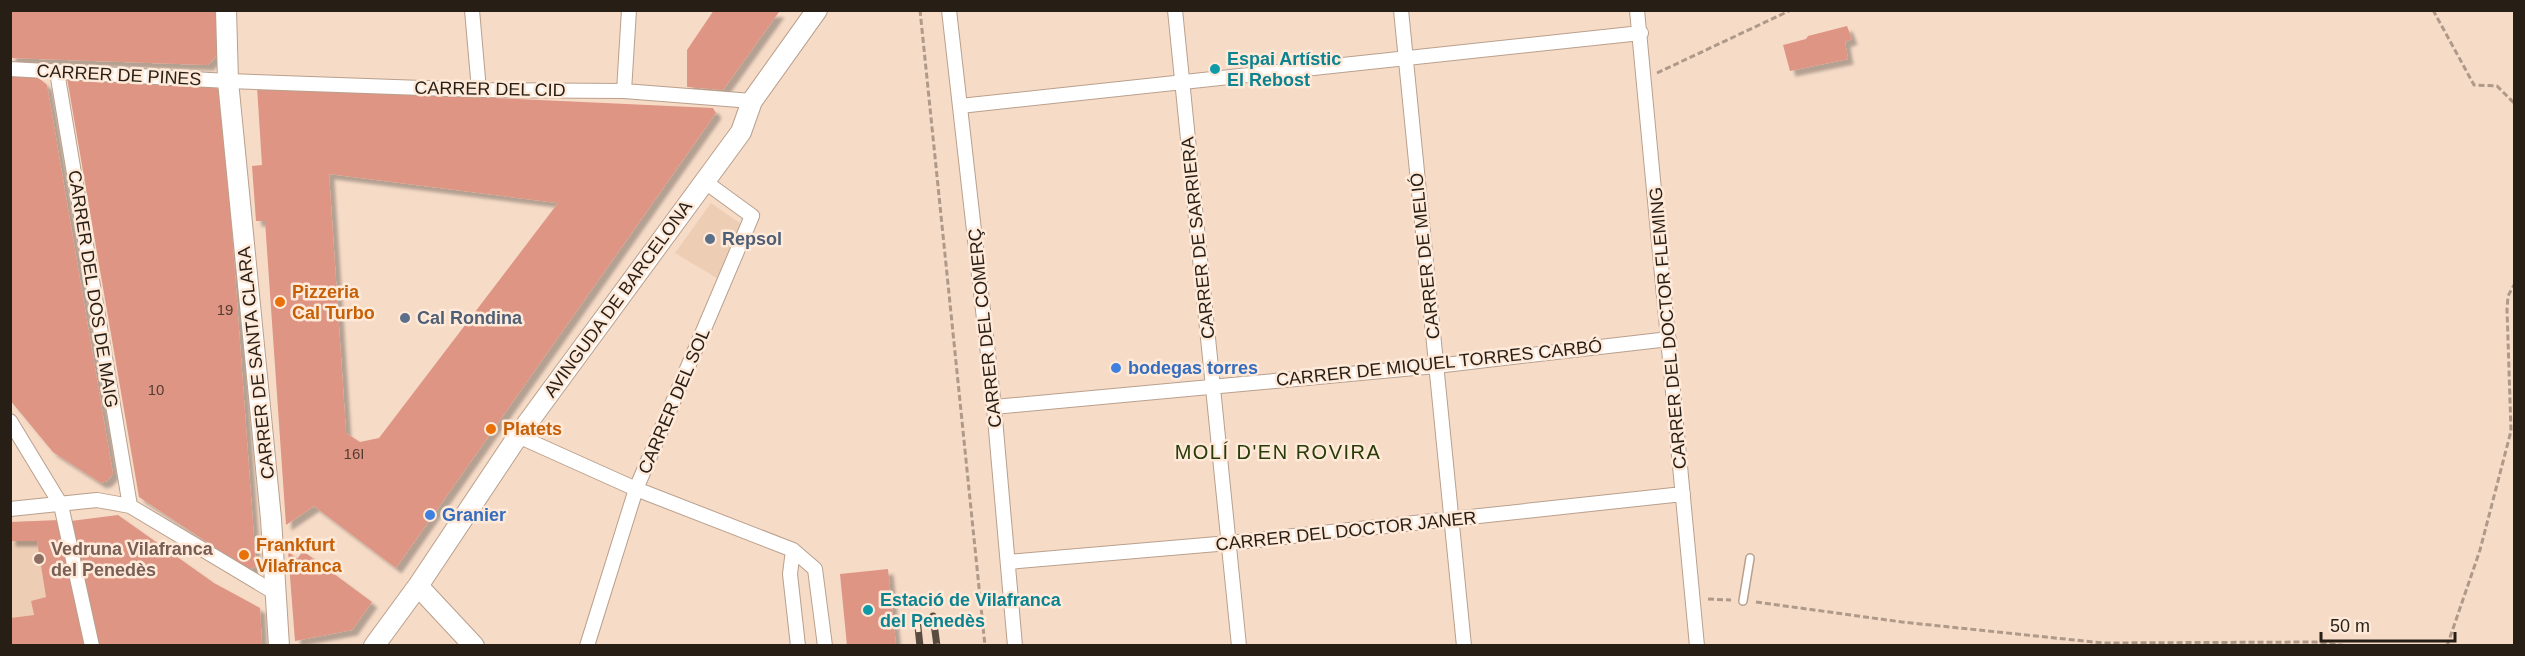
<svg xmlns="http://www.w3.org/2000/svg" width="2525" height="656" font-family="Helvetica,sans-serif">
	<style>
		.built { fill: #eecdb5 }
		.building { fill: #de9584; fill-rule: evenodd; filter: url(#shadow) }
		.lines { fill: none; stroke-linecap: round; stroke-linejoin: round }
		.lane-casing { stroke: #b9a08d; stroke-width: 10 }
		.street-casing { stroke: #b9a08d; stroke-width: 16 }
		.secondary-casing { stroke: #b9a08d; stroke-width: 22 }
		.path { stroke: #af9a8a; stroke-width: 3; stroke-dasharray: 6 3; stroke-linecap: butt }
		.lane { stroke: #fff; stroke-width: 7 }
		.street { stroke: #fff; stroke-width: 14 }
		.secondary { stroke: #fff; stroke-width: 20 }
		.rail-casing { stroke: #584b40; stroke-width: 7 }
		.rail { stroke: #ffead9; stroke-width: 4.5; stroke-dasharray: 14; stroke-linecap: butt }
		.culture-dot { fill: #0f9aa8; stroke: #ffead9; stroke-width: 2 }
		.service-dot { fill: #5c6f8a; stroke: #ffead9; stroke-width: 2 }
		.food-dot { fill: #e8710a; stroke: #ffead9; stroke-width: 2 }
		.shop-dot { fill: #3f7fe0; stroke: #ffead9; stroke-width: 2 }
		.education-dot { fill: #8d6e63; stroke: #ffead9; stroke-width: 2 }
		.labels { text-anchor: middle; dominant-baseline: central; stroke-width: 5; stroke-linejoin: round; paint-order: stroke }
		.number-label { font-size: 15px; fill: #553c32 }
		.culture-label { font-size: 18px; font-weight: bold; fill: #0d838f; stroke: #ffead9; text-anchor: start }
		.street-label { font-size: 18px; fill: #271e16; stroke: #ffead9 }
		.service-label { font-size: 18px; font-weight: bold; fill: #4e5e75; stroke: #ffead9; text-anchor: start }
		.food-label { font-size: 18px; font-weight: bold; fill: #c56008; stroke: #ffead9; text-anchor: start }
		.shop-label { font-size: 18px; font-weight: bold; fill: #366cbe; stroke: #ffead9; text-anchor: start }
		.education-label { font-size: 18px; font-weight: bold; fill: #785e54; stroke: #ffead9; text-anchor: start }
		.neighbourhood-label { font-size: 20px; letter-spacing: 1.5px; fill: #283c07; stroke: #ffead9 }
	</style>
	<defs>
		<filter id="shadow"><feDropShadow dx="5.5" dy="5.5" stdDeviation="1.5" flood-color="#0004"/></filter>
	</defs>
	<rect width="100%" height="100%" fill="#f6dbc7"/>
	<path class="built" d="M711,203L741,224L720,280L675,253Z
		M61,520L46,597L31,601L34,615L11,618L10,522Z"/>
	<path class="building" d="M10,10H216L219,53L208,65L10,58Z
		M714,10L779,12L723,90L687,87V50Z
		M1847,26L1852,39L1845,42L1848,59L1790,71L1783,45L1806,39L1808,36Z
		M10,76L39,78L47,85L113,474L107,481L101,483L53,452L10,400Z
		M67,78L211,83L222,93L256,566L249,570L139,497Z
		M257,87L713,108L716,113L396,568L314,506L286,525L265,221H256L252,166L262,165ZM329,174L558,203L379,438L360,442L346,433Z
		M118,515L214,583L260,608L262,646H95L71,521Z
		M61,520L86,646H10V618L34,615L31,601L46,597L37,541H10V522Z
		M288,551L297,559L303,551L372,602L352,630L295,641Z
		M888,569L896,646H847L840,574Z"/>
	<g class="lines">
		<g class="lane-casing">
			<path id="lane" d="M1743,601L1750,558"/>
		</g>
		<g class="street-casing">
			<path id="street" d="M472,10L479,90
				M949,10L994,407L1015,646
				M1175,10L1239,646
				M1401,10L1464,646
				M1637,10L1697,646
				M10,69L228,81L479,90L624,91L752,101
				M57,72L130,506
				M624,91L629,10
				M960,106L1641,33
				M994,407L1436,366L1669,339
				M10,421L61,505L92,646
				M518,436L636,489L793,550L815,569L825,646
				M10,509L97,500L130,506L277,594
				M793,550L790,574L798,646
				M1008,562L1229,543L1683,494
				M587,646L636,489L752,216L704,181"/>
		</g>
		<g class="secondary-casing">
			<path id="secondary" d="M226,10L228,81L271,519L279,646
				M418,586L474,646
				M374,646L418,586L518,436L741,132L752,101L817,10"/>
		</g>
		<path class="path" d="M920,10L985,646
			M2433,10L2474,85L2497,86L2514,103
			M1657,73L1791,10
			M1708,599L1731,600
			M1756,602L1902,622L2103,643L2315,642L2348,646
			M2447,646L2480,550L2511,431L2507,309L2508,296L2514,285"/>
		<use href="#lane" class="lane"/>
		<use href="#street" class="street"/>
		<use href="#secondary" class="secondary"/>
		<g class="rail-casing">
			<path id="rail" d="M933,616L937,646
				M917,618L920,646"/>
		</g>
		<use href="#rail" class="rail"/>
	</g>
	<g class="culture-dot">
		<circle cx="1215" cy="69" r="6"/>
		<circle cx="868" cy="610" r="6"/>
	</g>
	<g class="service-dot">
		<circle cx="710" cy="239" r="6"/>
		<circle cx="405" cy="318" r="6"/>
	</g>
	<g class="food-dot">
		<circle cx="280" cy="302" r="6"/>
		<circle cx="491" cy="429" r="6"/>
		<circle cx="244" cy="555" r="6"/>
	</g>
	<g class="shop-dot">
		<circle cx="1116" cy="368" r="6"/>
		<circle cx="430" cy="515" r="6"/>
	</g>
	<circle class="education-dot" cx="39" cy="559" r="6"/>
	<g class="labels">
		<g class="number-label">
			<text x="225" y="309">19</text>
			<text x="156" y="389">10</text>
			<text x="354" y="453">16I</text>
		</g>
		<g class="culture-label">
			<text x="1227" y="59">Espai Artístic<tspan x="1227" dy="21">El Rebost</tspan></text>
			<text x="880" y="600">Estació de Vilafranca<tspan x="880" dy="21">del Penedès</tspan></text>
		</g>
		<g class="street-label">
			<text transform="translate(119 75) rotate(3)">CARRER DE PINES</text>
			<text transform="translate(490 89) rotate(1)">CARRER DEL CID</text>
			<text transform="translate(1198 238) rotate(-96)">CARRER DE SARRIERA</text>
			<text transform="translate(1425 256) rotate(-96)">CARRER DE MELIÓ</text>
			<text transform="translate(93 289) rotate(81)">CARRER DEL DOS DE MAIG</text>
			<text transform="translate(618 299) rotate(-54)">AVINGUDA DE BARCELONA</text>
			<text transform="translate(985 328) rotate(-96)">CARRER DEL COMERÇ</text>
			<text transform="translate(1668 328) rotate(-95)">CARRER DEL DOCTOR FLEMING</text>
			<text transform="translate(256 363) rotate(-96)">CARRER DE SANTA CLARA</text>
			<text transform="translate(1439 363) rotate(-6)">CARRER DE MIQUEL TORRES CARBÓ</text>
			<text transform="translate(674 401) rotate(-67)">CARRER DEL SOL</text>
			<text transform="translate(1346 531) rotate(-6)">CARRER DEL DOCTOR JANER</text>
		</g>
		<g class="service-label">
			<text x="722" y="239">Repsol</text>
			<text x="417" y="318">Cal Rondina</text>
		</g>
		<g class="food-label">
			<text x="292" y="292">Pizzeria<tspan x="292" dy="21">Cal Turbo</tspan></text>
			<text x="503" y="429">Platets</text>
			<text x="256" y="545">Frankfurt<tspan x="256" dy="21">Vilafranca</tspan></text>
		</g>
		<g class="shop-label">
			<text x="1128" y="368">bodegas torres</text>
			<text x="442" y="515">Granier</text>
		</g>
		<g class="education-label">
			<text x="51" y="549">Vedruna Vilafranca<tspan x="51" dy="21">del Penedès</tspan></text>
		</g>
		<g class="neighbourhood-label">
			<text x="1278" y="452">MOLÍ D'EN ROVIRA</text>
		</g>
	</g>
	<rect width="2525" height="656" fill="none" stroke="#271e16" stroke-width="24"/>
	<path d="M2321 632v9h134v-9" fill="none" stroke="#271e16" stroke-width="3"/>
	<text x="2330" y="632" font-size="18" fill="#271e16" stroke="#ffead9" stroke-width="4.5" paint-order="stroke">50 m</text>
</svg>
